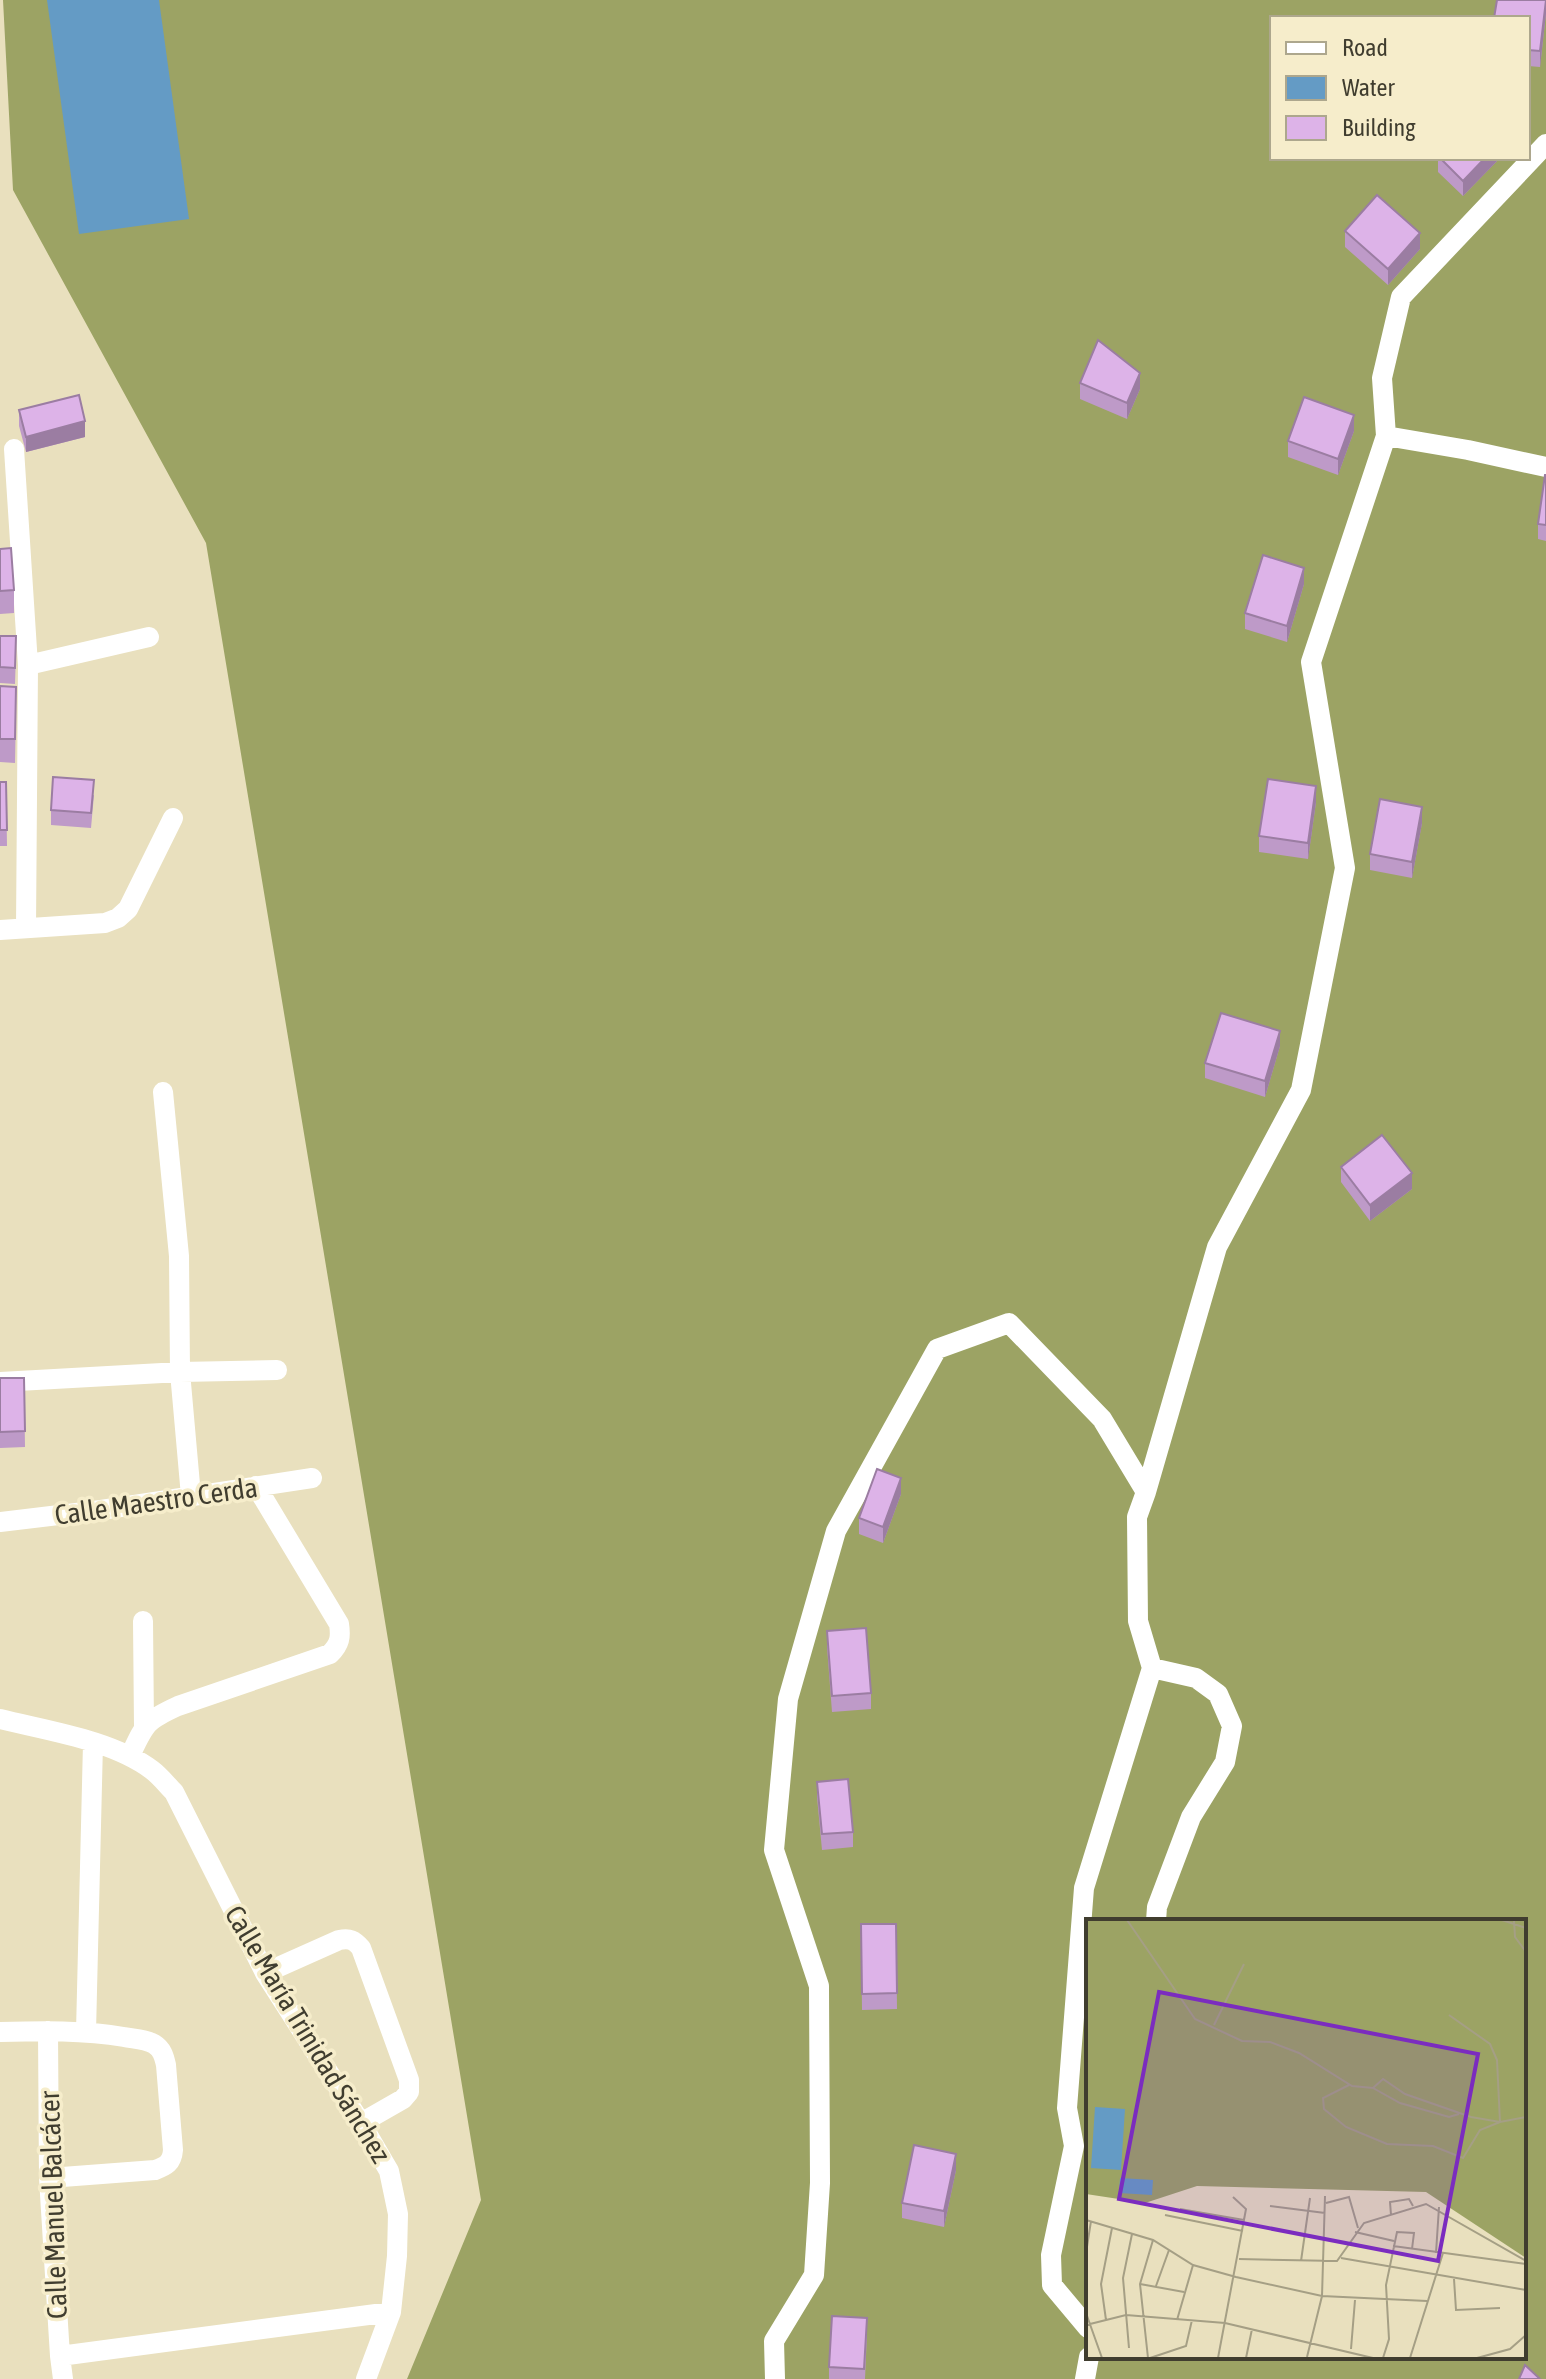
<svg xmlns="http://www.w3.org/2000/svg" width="1546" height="2379" font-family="'Asap Condensed',sans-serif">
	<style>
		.forest { fill: #9ca364; fill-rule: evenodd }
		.water { fill: #649bc5 }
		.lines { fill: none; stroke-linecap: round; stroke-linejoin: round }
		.street { stroke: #fff; stroke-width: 20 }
		.wall { fill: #be9ac8 }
		.shaded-wall { fill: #9b7da2 }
		.building { fill: #ddb3e8; stroke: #9b7da2; stroke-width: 2 }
		.labels { text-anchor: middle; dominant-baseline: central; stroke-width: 7; stroke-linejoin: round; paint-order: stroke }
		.street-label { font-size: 28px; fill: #403d2f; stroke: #f6edcb }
		.inset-road { fill: none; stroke: #a59f85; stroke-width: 2 }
		.view { fill: #7b2cbf; fill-opacity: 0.15; stroke: #7b2cbf; stroke-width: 4 }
		.inset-edge { fill: none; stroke: #403d2f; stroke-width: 4 }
	</style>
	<rect width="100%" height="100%" fill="#e9e0be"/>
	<path class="forest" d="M3,0H1546V2379H407L481,2200L206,543L13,190ZM1272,18H1528V158H1272ZM1088,1921H1524V2357H1088Z"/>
	<path class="water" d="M47,0H159L189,219L79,234Z"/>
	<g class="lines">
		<path class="street" d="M1386,436L1468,450L1546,467
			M14,449L28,665L26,928
			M28,665L149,637
			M0,930L105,923L118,918L128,909L173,818
			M163,1092L179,1256L180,1372L191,1496
			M0,1382L180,1372L277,1370
			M0,1522L101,1510L312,1478
			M143,1621L144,1727
			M0,1719C48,1731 112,1740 152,1770C160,1776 167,1785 174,1792L265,1973L361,2123L389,2171L398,2214L397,2256L391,2312L366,2379
			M130,1756C145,1724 145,1721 178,1706L330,1654C340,1644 341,1637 339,1624L256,1486
			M1156,1921L1157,1907L1191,1817L1225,1762L1232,1726L1218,1694L1196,1678L1152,1668L1138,1621L1137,1517L1146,1492L1217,1247L1301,1090L1345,868L1311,662L1386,436L1382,378L1401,297L1546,144
			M265,1973L339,1940C350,1938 354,1940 361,1948L409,2080V2092L403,2099L361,2123
			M48,2031L49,2178L60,2356L63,2379
			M0,2032C42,2031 83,2030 124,2037C134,2039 145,2039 154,2044C162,2049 164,2056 166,2065L173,2150C172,2163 166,2166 155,2170L49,2178
			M86,2032L93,1743
			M1088,2328L1052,2285L1051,2255L1074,2146L1067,2108L1084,1888L1152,1668
			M60,2356L391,2312
			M775,2379L774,2341L814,2275L820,2183L819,1986L774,1850L788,1699L836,1531L937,1349L1009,1323L1102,1419L1146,1492
			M1085,2379L1089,2357"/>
	</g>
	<path class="wall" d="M1546,0V13L1540,67L1528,66V18Z
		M1438,158H1499V159L1463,196L1438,172Z
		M1345,231L1420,249L1388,285L1345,247Z
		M1080,383L1140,389L1127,419L1080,399Z
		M19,410L85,437L26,452L19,426Z
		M1354,431L1338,475L1288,457V441Z
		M1546,475V541L1538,539V524Z
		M0,549L14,590V613L0,614Z
		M1304,584L1287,642L1245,629V613Z
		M0,636L16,652L15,684L0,683Z
		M0,686L16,710L15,763L0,762Z
		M0,782H6L7,846H0Z
		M94,795L91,828L51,825V810Z
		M1316,802L1308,859L1259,852V836Z
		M1422,823L1412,878L1370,870V854Z
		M1280,1046L1265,1097L1205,1078V1063Z
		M1341,1167L1412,1189L1370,1221L1341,1182Z
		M0,1378H24L25,1447L0,1448Z
		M901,1494L883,1543L859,1534V1518Z
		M827,1631L871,1693V1709L832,1712L827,1647Z
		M817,1782L853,1832V1847L822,1850L817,1797Z
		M896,1924L897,2009L862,2010L861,1925Z
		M956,2170L944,2227L902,2218V2203Z
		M867,2333L865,2379H829V2367Z"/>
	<path class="shaded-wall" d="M1546,0V13L1540,67V51Z
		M1485,158L1499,159L1463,196V181Z
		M1420,233V249L1388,285V269Z
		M1140,373V389L1127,419V403Z
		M1354,415V431L1338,475V459Z
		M85,421V437L26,452V437Z
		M1304,568V584L1287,642V626Z
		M1316,786V802L1308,859V843Z
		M1422,807V823L1412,878V862Z
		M1280,1031V1046L1265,1097V1081Z
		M1412,1173V1189L1370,1221V1205Z
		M901,1478V1494L883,1543V1527Z
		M956,2154V2170L944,2227V2211Z"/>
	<path class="building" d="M1497,0H1546L1540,51L1528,50V18H1494Z
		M1440,158H1485L1463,181Z
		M1377,195L1420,233L1388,269L1345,231Z
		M1098,340L1140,373L1127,403L1080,383Z
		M79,395L85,421L26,437L19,410Z
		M1304,397L1354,415L1338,459L1288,441Z
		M1545,475H1546V525L1538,524Z
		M11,548L14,590L0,591V549Z
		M1263,555L1304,568L1287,626L1245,613Z
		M0,636H16L15,668L0,667Z
		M0,686L16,687L15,739H0Z
		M53,777L94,780L91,813L51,810Z
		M1268,779L1316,786L1308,843L1259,836Z
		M0,782H6L7,830H0Z
		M1380,799L1422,807L1412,862L1370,854Z
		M1221,1013L1280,1031L1265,1081L1205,1063Z
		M1382,1135L1412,1173L1370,1205L1341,1167Z
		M0,1378H24L25,1431L0,1432Z
		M877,1469L901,1478L883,1527L859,1518Z
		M866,1628L871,1693L832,1696L827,1631Z
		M848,1779L853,1832L822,1834L817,1782Z
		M861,1924H896L897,1993L862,1994Z
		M914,2145L956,2154L944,2211L902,2203Z
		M832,2316L867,2318L864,2369L829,2367Z
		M1525,2365L1540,2379H1519Z"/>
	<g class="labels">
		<g class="street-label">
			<text transform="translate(156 1501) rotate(-8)">Calle Maestro Cerda</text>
			<text transform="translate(308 2034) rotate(59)">Calle María Trinidad Sánchez</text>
			<text transform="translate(53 2205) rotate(-92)">Calle Manuel Balcácer</text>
		</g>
	</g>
	<g transform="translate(1086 1919)">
		<rect width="440" height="440" fill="#e9e0be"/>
		<path d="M0,1H440V339L340,273L111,267L59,284L0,275Z" fill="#9ca364"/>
		<path d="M9,188L39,190L35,251L5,249ZM34,259L67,261L66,276L33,274Z" fill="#649bc5"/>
		<path class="inset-road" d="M41,1L109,100L156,122L184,123L213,134L266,167L287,169L297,160L319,175L385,198L414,203L440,198M416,1L440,9M428,1L429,18L440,33M128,106L158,45M263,166L237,179L238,190L260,208L301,225L347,227L377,239L394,211L414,203L411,141L404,125L363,96M287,169L314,184L363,198L373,195M240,284L263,278L272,309M184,287L239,294M94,290L158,301M79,296L157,312M305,296L304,283L323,280L327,287M0,301L67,321L107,346L150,358L236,377L341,382M269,313L308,322M307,327L440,345M0,334L5,302M350,334L353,288M255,339L440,371M153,340L251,342L278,304L340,285L440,342M215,342L224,279M368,360L370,391L414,389M54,365L98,373M70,367L83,331M0,394L16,439M20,401L15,365L26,309M91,401L107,346M0,406L40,396L139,404L287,439M43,429L37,359L46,315M265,430L269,381M221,438L236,377L239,277M62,439L54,365L67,321M64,439L100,427L106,401M132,439L160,290L147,278M160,439L166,410M297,439L303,420L300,366L311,313L328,314L326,330M324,439L357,334M391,439L424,430L440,416"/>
		<path class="view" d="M73,73L392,135L352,342L33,280Z"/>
		<rect width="440" height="440" class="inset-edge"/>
	</g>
	<rect x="1270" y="16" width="260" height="144" fill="#f6edcb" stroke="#ada78d" stroke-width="2"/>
	<rect x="1286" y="42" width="40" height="12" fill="#ffffff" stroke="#ada78d" stroke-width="2"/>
	<text x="1342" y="56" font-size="24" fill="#403d2f">Road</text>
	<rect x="1286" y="76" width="40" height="24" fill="#649bc5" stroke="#ada78d" stroke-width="2"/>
	<text x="1342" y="96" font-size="24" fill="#403d2f">Water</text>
	<rect x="1286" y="116" width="40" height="24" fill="#ddb3e8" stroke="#ada78d" stroke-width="2"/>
	<text x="1342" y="136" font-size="24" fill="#403d2f">Building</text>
</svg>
